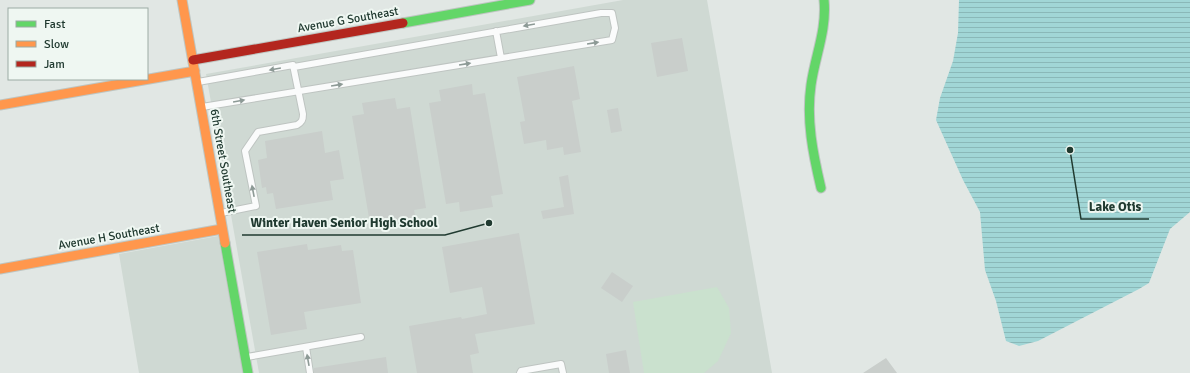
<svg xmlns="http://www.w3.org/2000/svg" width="1190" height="373" font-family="Signika,sans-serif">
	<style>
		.built { fill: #cfd9d3 }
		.grass { fill: #cae1ce }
		.water { fill: url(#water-rules) }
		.building { fill: #c9cecb }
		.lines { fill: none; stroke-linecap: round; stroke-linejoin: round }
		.lane-casing { stroke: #bec4c1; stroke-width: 8 }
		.fast-casing { stroke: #bec5c1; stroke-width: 11 }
		.slow-casing { stroke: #bec5c1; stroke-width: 11 }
		.jam-casing { stroke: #bec5c1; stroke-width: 11 }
		.lane { stroke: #fafbfb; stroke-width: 6 }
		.fast { stroke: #63d668; stroke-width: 9 }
		.slow { stroke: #ff974d; stroke-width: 9 }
		.jam { stroke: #b3261e; stroke-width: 9 }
		.oneway { fill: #8d9a96 }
		.labels { text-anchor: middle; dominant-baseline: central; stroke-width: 4; stroke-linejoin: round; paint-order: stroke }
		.street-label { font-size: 12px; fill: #203a30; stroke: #eff7f2 }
		.leader { fill: none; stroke: #203a30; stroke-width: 1.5 }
		.callout-dot { fill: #203a30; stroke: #eff7f2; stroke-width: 1.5 }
		.callout-label { font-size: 13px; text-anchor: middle; font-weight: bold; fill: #203a30; stroke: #eff7f2; stroke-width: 4; stroke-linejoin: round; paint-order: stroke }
	</style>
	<defs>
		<pattern id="water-rules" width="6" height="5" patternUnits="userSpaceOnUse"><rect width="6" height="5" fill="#a1d6d6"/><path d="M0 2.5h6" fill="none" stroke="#8ab8b8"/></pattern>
	</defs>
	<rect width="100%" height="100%" fill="#e1e7e4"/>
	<path class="built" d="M623,0H707L772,373H259L206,74Z
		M218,236L243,373H139L119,254Z"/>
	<path class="grass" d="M717,287L729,308L731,333L718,361L704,373H644L633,302Z"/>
	<path class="water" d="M959,0H1190V212L1170,229L1149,283L1139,289L1038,341L1019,346L1006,341L996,301L985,270L980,212L963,180L936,120L940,98L953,61L958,33Z"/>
	<path class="building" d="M682,38L688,71L657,77L651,43Z
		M574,66L580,99L572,101L581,152L564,155L563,147L547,150L546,140L524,144L520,122L525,121L517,77Z
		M472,84L473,95L485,93L503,194L491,196L493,207L460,212L459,202L446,204L429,103L441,101L439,90Z
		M395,98L397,109L410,107L426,208L414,210L416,221L384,226L382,216L369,218L352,116L364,114L362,103Z
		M618,108L622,131L611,133L607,110Z
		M322,131L325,153L339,150L344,179L330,181L333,200L276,209L273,193L267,194L266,187L262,188L258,160L267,158L265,141Z
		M568,175L574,214L543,219L541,211L564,207L559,177Z
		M519,233L535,324L475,334L479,353L470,355L473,373H417L409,326L461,317L462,319L487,314L482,287L450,293L442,247Z
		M307,244L308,250L341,245L342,251L353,250L361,303L304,312L307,329L271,335L257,252Z
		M612,272L633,286L622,302L601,288Z
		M626,350L630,373H609L606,354Z
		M386,357L388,373H314V368Z
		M886,358L897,373H863Z"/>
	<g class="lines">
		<g class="lane-casing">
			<path id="lane" d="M496,31L501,58
				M198,82L293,65L303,114C303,120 302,122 297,125L258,132L245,151L256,206L221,213
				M202,107L612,40L615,28L612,13H601L294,67
				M306,347L310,373
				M247,357L361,337
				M520,373L521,371L561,364L563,373"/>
		</g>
		<g class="fast-casing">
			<path id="fast" d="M403,23L530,0
				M821,188C813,154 806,120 811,85C815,56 827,30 824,0
				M225,243L248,373"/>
		</g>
		<g class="slow-casing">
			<path id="slow" d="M182,0L225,243
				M0,105L195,71
				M0,269L222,229"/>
		</g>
		<g class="jam-casing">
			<path id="jam" d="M193,60L403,23"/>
		</g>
		<use href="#lane" class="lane"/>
		<use href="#fast" class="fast"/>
		<use href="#slow" class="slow"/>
		<use href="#jam" class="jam"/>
	</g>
	<defs><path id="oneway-solid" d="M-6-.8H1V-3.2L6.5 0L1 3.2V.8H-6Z"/></defs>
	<g class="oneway">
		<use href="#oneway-solid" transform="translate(529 25) rotate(170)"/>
		<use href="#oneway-solid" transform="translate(593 43) rotate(-9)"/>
		<use href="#oneway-solid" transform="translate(465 64) rotate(-9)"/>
		<use href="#oneway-solid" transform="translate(275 69) rotate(170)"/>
		<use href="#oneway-solid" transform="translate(337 85) rotate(-9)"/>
		<use href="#oneway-solid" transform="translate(239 101) rotate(-10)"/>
		<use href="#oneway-solid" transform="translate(253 191) rotate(-101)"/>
		<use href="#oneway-solid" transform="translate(308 360) rotate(-100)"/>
	</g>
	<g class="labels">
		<g class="street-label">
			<text transform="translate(348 20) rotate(-10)">Avenue G Southeast</text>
			<text transform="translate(223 161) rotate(80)">6th Street Southeast</text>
			<text transform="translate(109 237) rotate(-10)">Avenue H Southeast</text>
		</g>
	</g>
	<path class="leader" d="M1070 150L1081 219H1149M489 223L445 235H242"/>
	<g class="callout-dot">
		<circle cx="1070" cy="150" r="4"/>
		<circle cx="489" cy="223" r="4"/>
	</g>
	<g class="callout-label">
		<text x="1115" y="211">Lake Otis</text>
		<text x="344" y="227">Winter Haven Senior High School</text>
	</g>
	<rect x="8" y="8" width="140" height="72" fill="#eff7f2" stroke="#9caba4"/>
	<rect x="16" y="21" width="20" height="6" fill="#63d668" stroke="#9caba4"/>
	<text x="44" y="28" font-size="12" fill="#203a30">Fast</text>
	<rect x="16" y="41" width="20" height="6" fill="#ff974d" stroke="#9caba4"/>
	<text x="44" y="48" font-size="12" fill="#203a30">Slow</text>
	<rect x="16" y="61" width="20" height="6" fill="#b3261e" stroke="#9caba4"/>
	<text x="44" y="68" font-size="12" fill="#203a30">Jam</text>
</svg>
